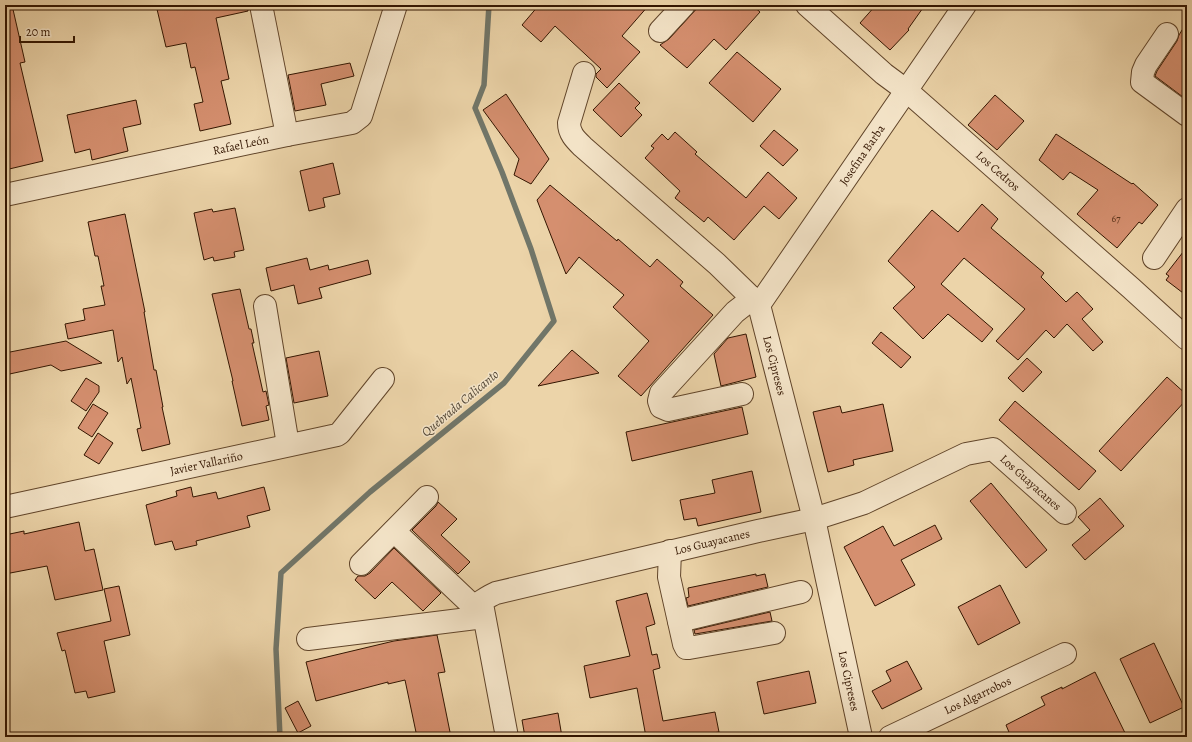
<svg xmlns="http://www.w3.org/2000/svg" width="1192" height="742" font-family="Alegreya,serif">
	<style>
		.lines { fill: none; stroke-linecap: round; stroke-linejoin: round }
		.stream { stroke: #717669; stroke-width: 5.5 }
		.building { fill: #d58f6f; stroke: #331500 }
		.minor-casing { stroke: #61452a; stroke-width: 24 }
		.minor { stroke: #f3e3c7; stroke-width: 22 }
		.labels { text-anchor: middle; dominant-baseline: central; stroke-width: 3; stroke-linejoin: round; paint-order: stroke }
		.number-label { font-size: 10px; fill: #5c341c }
		.street-label { font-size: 12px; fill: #331500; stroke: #f3e3c7 }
		.water-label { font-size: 13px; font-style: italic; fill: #524635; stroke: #f3e3c7 }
	</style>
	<rect width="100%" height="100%" fill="#ecd4a9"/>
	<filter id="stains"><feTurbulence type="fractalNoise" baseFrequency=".005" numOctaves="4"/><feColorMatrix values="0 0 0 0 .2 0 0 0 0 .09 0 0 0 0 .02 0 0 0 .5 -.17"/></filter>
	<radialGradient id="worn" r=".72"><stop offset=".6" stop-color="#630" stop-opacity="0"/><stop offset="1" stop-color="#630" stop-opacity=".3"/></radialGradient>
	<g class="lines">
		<path class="stream" d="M280,737L276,649L281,573L370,492L504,383L554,321L531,249L502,172L475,108L484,85L489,5"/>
	</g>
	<path class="building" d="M5,5H12L25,62L20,63L43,161L5,170Z
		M156,5H247L248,11L216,18L229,79L221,81L231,124L200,131L194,104L203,102L195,67L191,68L186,43L166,47Z
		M539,5H649L622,36L640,52L607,88L596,77V74L601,69L555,26L541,42L522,25Z
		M700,5H752L760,12L726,50L714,39L687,68L660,45L669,39Z
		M876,5H925L908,29L909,30L890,50L860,23Z
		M1187,22V100L1155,76L1157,71L1177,41L1179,35Z
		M737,52L781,89L753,122L709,83Z
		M350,63L354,76L321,84L326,105L295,111L288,75Z
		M619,83L640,103L635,108L642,115L621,137L593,110Z
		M506,94L549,159L531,184L514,175L519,159L483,110Z
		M995,95L1024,121L997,150L968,125Z
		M136,100L141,124L123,128L128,151L92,160L90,149L75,153L67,115Z
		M774,130L798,150L783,166L760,146Z
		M675,132L697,152L695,154L746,198L768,172L797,198L779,219L764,206L734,240L708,217L704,222L675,198L680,191L645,158L654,148L651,146L662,134L668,140Z
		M1056,134L1132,184L1133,183L1158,205L1142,224L1139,222L1117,248L1077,214L1098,190L1070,172L1063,180L1039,160Z
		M333,163L340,194L323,198L325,207L309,211L300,171Z
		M550,185L617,241L618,239L650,267L657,259L683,282L680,286L713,315L641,396L618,376L649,341L613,307L624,295L579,257L566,274L537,200Z
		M982,204L998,219L991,228L1044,273L1041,277L1066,302L1077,292L1093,309L1082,319L1103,342L1093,351L1067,324L1054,338L1046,330L1018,360L996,341L1025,309L964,258L941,284L993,329L982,342L948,314L923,339L893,308L915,287L888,261L912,233L932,210L958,232Z
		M235,208L244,250L234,252L235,257L214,261L213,257L204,260L194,213L212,209L213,212Z
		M125,214L145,312H144L154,370H156L163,407H162L170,444L142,451L137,429L141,428L131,378L127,384L122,357L118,362L113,330L68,339L65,324L85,320L83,309L105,305L101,286H104L98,256H95L88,222Z
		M1187,247V296L1166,280L1169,276L1166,274Z
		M307,258L310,270L328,265L329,270L368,260L371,274L319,288L322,298L298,304L294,285L271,291L266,268Z
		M240,289L249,329H251L254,343H252L263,392L266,391L269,405L266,406L269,420L242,426L232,381H233L212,294Z
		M881,332L911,357L901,368L872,343Z
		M746,334L756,377L721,386L714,354L728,338Z
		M66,341L102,363L61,371L51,365L5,375V353Z
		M572,350L599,373L538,386Z
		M319,351L328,396L294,403L286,358Z
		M1027,358L1042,372L1023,392L1008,378Z
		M1167,377L1187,395V399L1121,471L1099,451Z
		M86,378L99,386V392L86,411L71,401Z
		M1015,401L1096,471L1079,490L999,420Z
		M93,404L108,413L92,437L78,428Z
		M883,404L893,451L853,460L854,465L828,472L813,412L840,406L842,413Z
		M742,407L748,434L632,461L626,432Z
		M98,433L113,443L99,464L84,455Z
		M752,471L761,512L698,526L696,518L684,520L680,500L715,493L712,480Z
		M991,483L1047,550L1026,568L970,501Z
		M191,487L193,497L216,492L218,499L264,487L270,510L247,516L250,527L196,541L197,545L175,550L172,541L155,545L146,505L177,496L176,491Z
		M1100,498L1124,526L1085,560L1072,545L1090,530L1078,517Z
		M438,502L457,519L441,535L470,562L458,574L412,530L436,506Z
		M79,522L85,551L94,549L103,590L55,600L47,566L5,574V535L24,531V534Z
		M935,525L942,539L901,560L915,585L875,606L844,547L883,526L894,546Z
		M394,548L441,593L423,611L392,582L375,599L355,580L358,576H365L370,573Z
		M756,574V576L765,574L768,587L688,606L686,598L689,597L688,588Z
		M1000,585L1020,623L978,645L958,607Z
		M119,586L130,635L104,641L115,692L88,698L86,691L75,693L65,650L62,651L57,633L111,621L104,589Z
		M647,593L655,624L646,627L652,655L657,654L660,668L653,670L663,721L715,712L719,732L688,737H646L637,688L590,698L584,666L630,656L616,601Z
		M770,612L772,621L695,634L694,630Z
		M437,635L445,672L438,673L451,737H417L405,680L388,684V682L316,701L306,662L394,641Z
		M1154,643L1184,707L1150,723L1120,659Z
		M907,661L922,689L882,709L872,691L891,681L886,671Z
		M809,671L816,703L764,714L757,682Z
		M1095,672L1127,737H1011L1006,725L1045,705L1041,697L1062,687V689Z
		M298,701L311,726L298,733L285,708Z
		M558,713L562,737H525L522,720Z"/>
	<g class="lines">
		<g class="minor-casing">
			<g id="minor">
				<path d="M261,5L287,135"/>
				<path id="s1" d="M807,5L884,74L907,91L1131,288L1187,339"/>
				<path d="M660,31L684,5"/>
				<path d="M1167,34L1146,65L1143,72L1142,82L1187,115"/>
				<path id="s2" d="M584,73L569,123C569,134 576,140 583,147L717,264L759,305L814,519L861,737"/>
				<path id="s3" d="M5,195L287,135L352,123L361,116L396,5"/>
				<path d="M1154,258L1187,209"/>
				<path id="s4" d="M759,305L965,5"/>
				<path d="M265,306L288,445"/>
				<path d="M742,394L668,410L661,407L659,401L661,393L735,312L753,298"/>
				<path id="s5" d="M5,507L337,435L340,433L383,379"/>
				<path d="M394,531L473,606"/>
				<path d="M670,551L669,577L684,644L686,648H689L774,633"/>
				<path d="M361,564L427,497"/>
				<path d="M679,621L801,592"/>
				<path d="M308,639L484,617"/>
				<path id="s6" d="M507,737L482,604L473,606C481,602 487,597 496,593L758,531L814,519L864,503L966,454L993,449L1065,513"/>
				<path id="s7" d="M890,737L1065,654"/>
			</g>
		</g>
		<use href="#minor" class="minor"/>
	</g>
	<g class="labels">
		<g class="number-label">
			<text x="1116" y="218">67</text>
		</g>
		<g class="street-label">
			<text stroke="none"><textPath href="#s3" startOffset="241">Rafael León</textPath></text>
			<text stroke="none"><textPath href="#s4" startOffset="182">Josefina Barba</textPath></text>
			<text stroke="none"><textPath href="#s1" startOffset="253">Los Cedros</textPath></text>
			<text stroke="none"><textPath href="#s2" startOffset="380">Los Cipreses</textPath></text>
			<text stroke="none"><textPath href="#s5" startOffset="206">Javier Vallariño</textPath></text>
			<text stroke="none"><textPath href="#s6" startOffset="741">Los Guayacanes</textPath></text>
			<text stroke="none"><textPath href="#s6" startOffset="393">Los Guayacanes</textPath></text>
			<text stroke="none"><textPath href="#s2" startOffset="704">Los Cipreses</textPath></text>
			<text stroke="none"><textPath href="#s7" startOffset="97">Los Algarrobos</textPath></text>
		</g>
		<g class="water-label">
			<text transform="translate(460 403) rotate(-40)">Quebrada Calicanto</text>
		</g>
	</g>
	<rect width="1192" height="742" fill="none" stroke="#ecd4a9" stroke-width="20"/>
	<rect x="6" y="6" width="1180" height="730" fill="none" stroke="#331500" stroke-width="2"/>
	<rect x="10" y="10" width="1172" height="722" fill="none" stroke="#331500"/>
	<path d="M20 36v6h54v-6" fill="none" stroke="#331500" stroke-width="2"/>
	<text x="26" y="36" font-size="12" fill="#331500" stroke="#f3e3c7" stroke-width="3" paint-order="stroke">20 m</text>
	<rect width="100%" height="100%" filter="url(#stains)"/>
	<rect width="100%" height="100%" fill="url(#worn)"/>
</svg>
